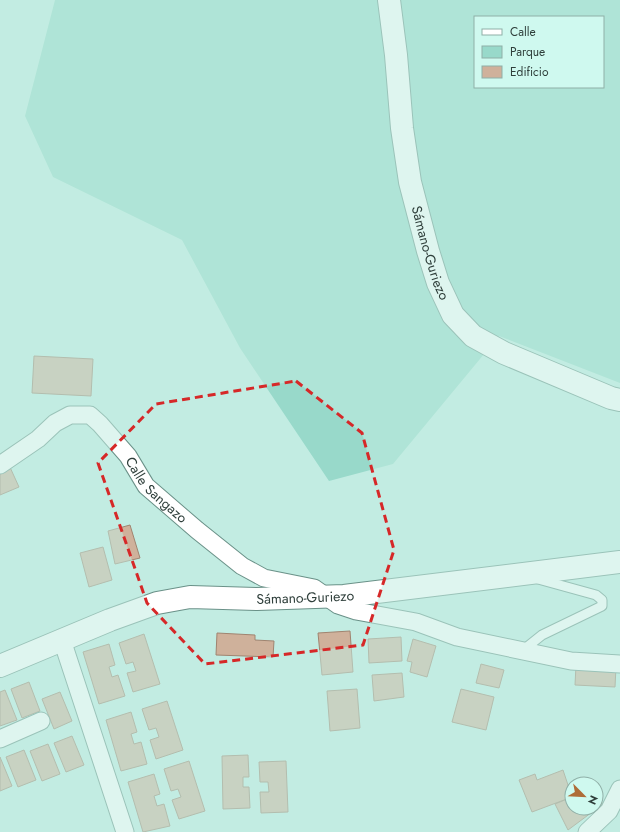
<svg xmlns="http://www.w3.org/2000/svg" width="620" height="832" font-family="Jost,sans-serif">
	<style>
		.green { fill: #98d9ca; fill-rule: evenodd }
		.building { fill: #cfb19b; stroke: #a08470 }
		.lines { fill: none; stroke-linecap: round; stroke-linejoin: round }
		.service-casing { stroke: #6a9188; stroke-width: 11 }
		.minor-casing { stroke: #6a9188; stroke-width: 19 }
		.tertiary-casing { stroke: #6a9188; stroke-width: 24 }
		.service { stroke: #fff; stroke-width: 9 }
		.minor { stroke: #fff; stroke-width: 17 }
		.tertiary { stroke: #fff; stroke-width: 22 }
		.marked { fill: none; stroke: #d62828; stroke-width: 3; stroke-dasharray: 8 5; stroke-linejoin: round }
		.labels { text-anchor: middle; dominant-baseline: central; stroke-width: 3.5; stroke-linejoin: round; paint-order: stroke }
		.street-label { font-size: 14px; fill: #2f3f3b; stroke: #cff9ef }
	</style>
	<rect width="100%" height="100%" fill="#c2ece2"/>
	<path class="green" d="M55,0H620V383L499,336L393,464L329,481L240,348L182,240L53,177L25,116ZM475,17H603V87H475Z"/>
	<path class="building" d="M34,356L93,359L91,396L32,393Z
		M9,465L19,487L0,495V469Z
		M130,525L140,558L115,564L108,531Z
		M103,547L112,580L89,587L80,553Z
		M350,631L353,672L322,675L318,633Z
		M217,633L255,635V640L274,641L273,657L216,655Z
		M144,634L160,684L133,692L127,673L136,671L133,662L126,664L119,643Z
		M401,637L402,661L369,663L368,639Z
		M413,639L436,646L427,677L410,672L412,662L407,661Z
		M109,644L115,665L109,667L112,677L118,675L125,696L99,704L83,652Z
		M481,664L504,670L499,688L476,683Z
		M576,665L616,667L615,687L575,685Z
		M402,673L404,697L374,701L372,675Z
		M29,682L40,711L22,718L11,689Z
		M357,689L360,728L330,731L327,691Z
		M461,689L494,697L486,730L452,722Z
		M5,690L17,720L0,726V692Z
		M60,692L72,721L54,729L42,699Z
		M167,701L183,750L156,759L150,740L159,737L156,728L149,730L142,709Z
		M131,712L137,732L131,734L134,744L141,742L147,764L121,771L106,720Z
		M72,736L84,765L66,772L54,743Z
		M48,744L60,774L42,781L30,751Z
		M24,750L36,780L18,787L6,757Z
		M248,755L249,777H243V787H249L250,808L223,809L222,756Z
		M0,757L12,786L0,791Z
		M189,761L205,811L179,819L172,800L181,797L178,789L171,791L164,769Z
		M286,761L288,812L261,813L260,792H269L268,782H260L259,762Z
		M563,770L572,797L532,812L519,780L535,774L537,780Z
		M154,774L160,794L154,796L157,806L164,804L170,826L143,832L128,782Z
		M596,795L603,804L568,830L555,804L572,797V808H596Z"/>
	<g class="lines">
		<g class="service-casing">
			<path id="service" d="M522,651L542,635L602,606V600L596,595L538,579"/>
		</g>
		<g class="minor-casing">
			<g id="minor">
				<path id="s1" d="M0,465L38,439L55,423L70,415H90L100,424L128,456L146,486L197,530L242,566L264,578L314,588L338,605L356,611L416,622L457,637L571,661L620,664"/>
				<path d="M62,640L125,832"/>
				<path d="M0,739L41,721"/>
				<path d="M587,832L609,811L620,789"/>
			</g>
		</g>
		<g class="tertiary-casing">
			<g id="tertiary">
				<path id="s2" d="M389,0L396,55L402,128L410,182L428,251L438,283L453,315L473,336L504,353L611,398L620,400"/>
				<path id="s3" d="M0,666L110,620L157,603L190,597L257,599L344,596L620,562"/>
			</g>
		</g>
		<use href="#service" class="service"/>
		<use href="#minor" class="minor"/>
		<use href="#tertiary" class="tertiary"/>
	</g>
	<path d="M0 0H620V832H0ZM296,381L362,433L394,550L363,645L205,664L147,603L98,463L156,404Z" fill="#c2ece2" fill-opacity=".55" fill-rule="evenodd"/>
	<path class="marked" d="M296,381L362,433L394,550L363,645L205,664L147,603L98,463L156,404Z"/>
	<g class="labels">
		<g class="street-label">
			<text stroke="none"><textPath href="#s2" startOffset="257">Sámano-Guriezo</textPath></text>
			<text stroke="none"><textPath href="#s1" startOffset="207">Calle Sangazo</textPath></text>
			<text stroke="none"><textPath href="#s3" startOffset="318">Sámano-Guriezo</textPath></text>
		</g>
	</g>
	<rect x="474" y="16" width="130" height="72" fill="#cff9ef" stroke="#8fafa7"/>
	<rect x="482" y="29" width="20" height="6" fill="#ffffff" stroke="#8fafa7"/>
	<text x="510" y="36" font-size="12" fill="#2f3f3b">Calle</text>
	<rect x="482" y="46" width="20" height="12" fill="#98d9ca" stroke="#8fafa7"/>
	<text x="510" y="56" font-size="12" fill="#2f3f3b">Parque</text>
	<rect x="482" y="66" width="20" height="12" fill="#cfb19b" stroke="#8fafa7"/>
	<text x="510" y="76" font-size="12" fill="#2f3f3b">Edificio</text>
	<g transform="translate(584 796) rotate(114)"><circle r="19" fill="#cff9ef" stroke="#8fafa7"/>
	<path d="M0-3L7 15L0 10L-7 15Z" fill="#ae6c37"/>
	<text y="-6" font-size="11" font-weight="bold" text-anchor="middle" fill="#2f3f3b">N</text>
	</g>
</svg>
